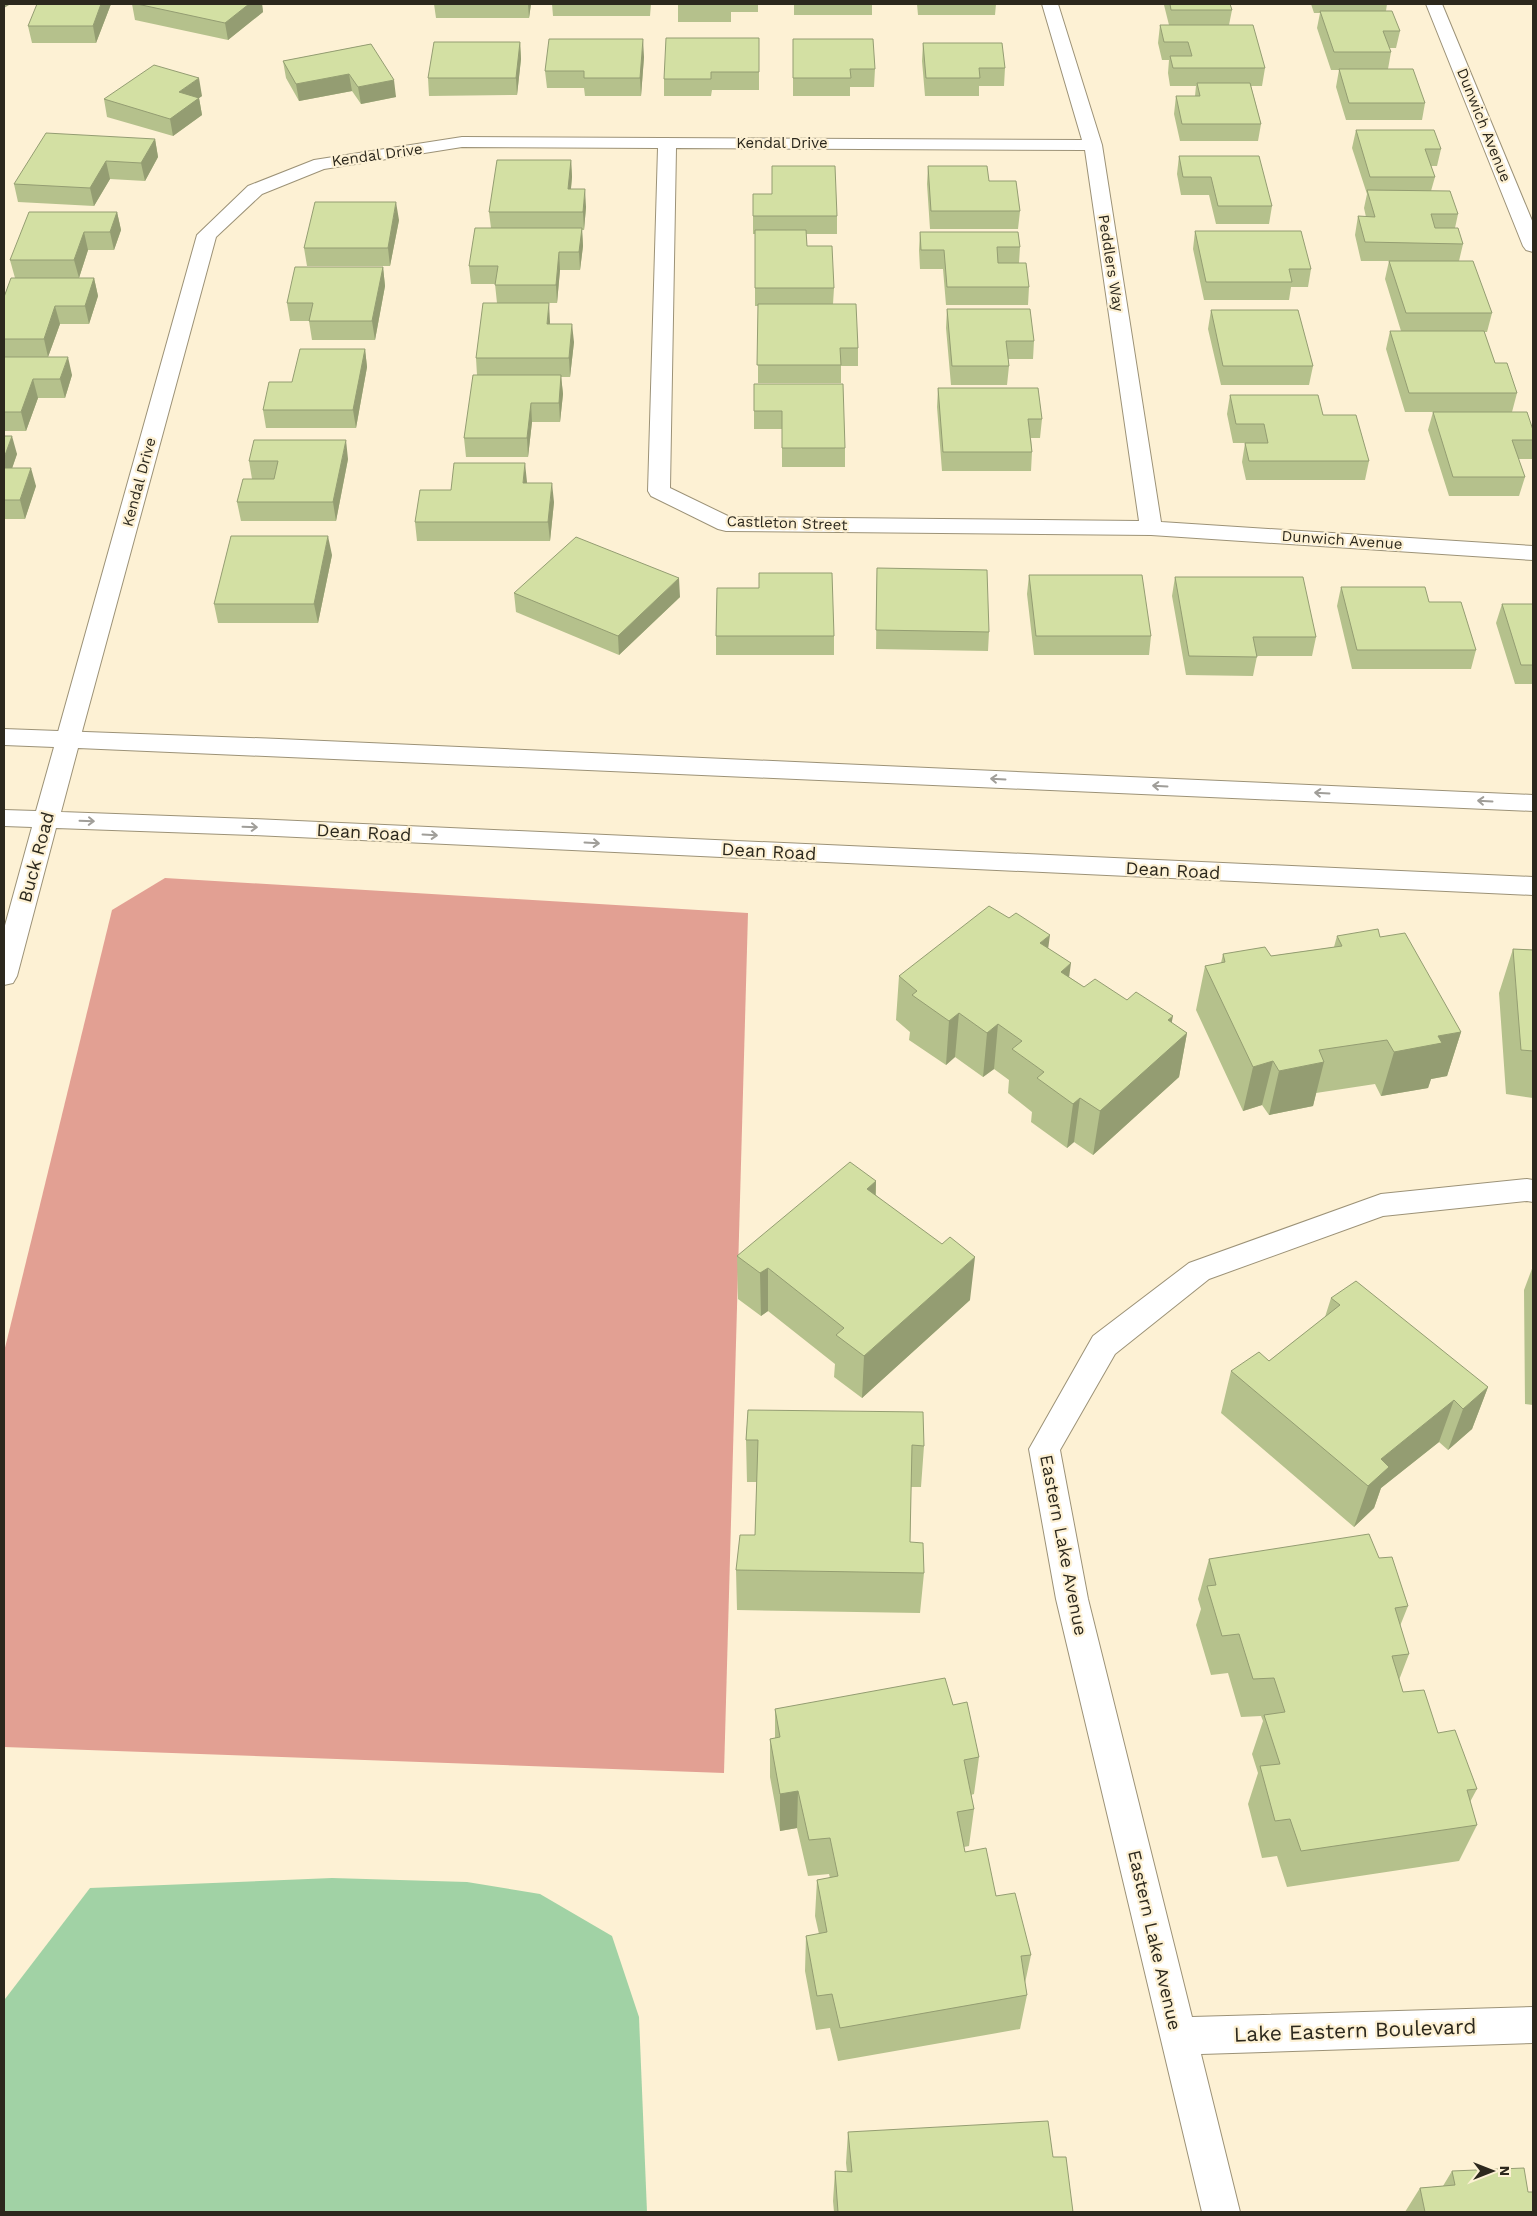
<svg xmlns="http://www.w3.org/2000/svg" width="1537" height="2216" font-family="'Work Sans',sans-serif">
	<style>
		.forest { fill: #e2a093 }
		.water { fill: #a1d2a5 }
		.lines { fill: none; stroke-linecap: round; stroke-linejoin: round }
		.street-casing { stroke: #9c9277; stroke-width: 2 }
		.secondary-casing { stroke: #9c9277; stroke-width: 2 }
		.street { fill: #fff; fill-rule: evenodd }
		.secondary { fill: #fff; fill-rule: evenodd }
		.wall { fill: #b5c18c }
		.shaded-wall { fill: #949d72 }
		.building { fill: #d3e0a3; stroke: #949d72 }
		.oneway { stroke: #a09e99 }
		.labels { text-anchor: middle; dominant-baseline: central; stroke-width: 4.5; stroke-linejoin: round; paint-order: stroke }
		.far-street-label { font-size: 15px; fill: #2c281d; stroke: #fdf1d4 }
		.street-label { font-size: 18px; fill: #2c281d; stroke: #fdf1d4 }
		.near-street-label { font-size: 21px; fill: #2c281d; stroke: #fdf1d4 }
	</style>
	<rect width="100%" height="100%" fill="#fdf1d4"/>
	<path class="forest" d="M165,878L748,913L724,1773L4,1747V1352L112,910Z"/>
	<path class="water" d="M332,1878L467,1882L540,1894L612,1936L639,2017L647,2212H4V2007L5,1999L90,1888Z"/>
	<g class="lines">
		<g class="street-casing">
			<path id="street" d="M1042,4H1058L1102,145L1161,522L1533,546V560L1151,535L726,531L718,529L651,496L648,491L658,148L462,147L324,169L262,194L216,237L80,739L76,745L68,747L60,745L56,739L197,235L248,186L314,160L462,137L1082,140ZM676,148L1085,150L1139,521L730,517L670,488Z
				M1426,4H1442L1533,223V252L1526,250L1523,246Z
				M1527,1179L1533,1180V1202L1527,1201L1383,1216L1209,1279L1115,1354L1060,1450L1088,1599L1192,2017L1533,2007V2043L1201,2054L1240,2212H1202L1056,1599L1029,1449L1093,1336L1189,1263L1381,1194Z"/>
		</g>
		<g class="secondary-casing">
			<path id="secondary" d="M4,729L279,739L1533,795V811L78,748L61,812L252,819L1533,877V895L252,835L56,828L17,976L13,983L4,985V929L32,827L4,826V810L36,811L54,747L4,745Z"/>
		</g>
		<use href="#street" class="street"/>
		<use href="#secondary" class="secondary"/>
	</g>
	<path class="wall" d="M111,4L96,43H32L28,26Z
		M132,4H262L263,12L228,40L135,20Z
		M434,4H531L529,18H436Z
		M552,4H651L650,16H553Z
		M678,4H758V12H731V22H678Z
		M794,4H872V15H794Z
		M917,4H996L995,15H918Z
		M1150,4H1230L1232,10L1229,25L1265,68L1262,86H1251L1261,124L1258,141H1180L1174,114L1176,96H1195L1196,86H1170L1168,73L1169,60H1162L1158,43L1160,25H1169L1164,5H1150Z
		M1311,4H1387L1386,11L1400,31L1396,48H1389L1391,52L1388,69L1425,103L1422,120H1346L1336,87L1339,70H1331L1317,28L1320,13H1314Z
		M759,38V90H712L711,96H664V79Z
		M520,42L521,59L517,95L429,96L428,78Z
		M923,43L1005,68L1004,86H979V96H925L922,61Z
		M371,44L396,97L361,104L352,91L299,101L286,78L283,61Z
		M793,56L875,69L874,87H850V96H793Z
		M644,57L641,96H585L584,88H547L545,71Z
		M202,96L199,98L202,115L173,136L107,117L104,99Z
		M1356,130L1441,149L1437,166H1431L1435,177L1431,191L1458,214L1455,228L1463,244L1459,261L1492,313L1487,332H1484L1495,363L1517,393L1512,412H1405L1386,349L1390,331H1401L1385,279L1389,261H1361L1355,235L1358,216L1366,217L1364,208L1367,194L1352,148Z
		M155,139L158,157L145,181L110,179L94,206L18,202L14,184Z
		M1179,156L1272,206L1269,224H1216L1209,195H1181L1177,174Z
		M571,160L572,177L571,189L586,207L584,230H582L583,246L580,270H560L557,303H497L495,284H471L469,266L491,228L489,212Z
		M928,166L989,181L1020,211L1018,229H930L927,184Z
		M753,194L837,216V234H806L807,246L834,288L833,304L858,348V366H841V383H758V306H755V234H753Z
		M117,212L121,230L114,250H88L79,278H94L98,296L89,324H60L48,357L72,375L65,398H38L26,431H4V297L15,278L10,260Z
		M399,220L390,266H307L304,248Z
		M1195,231L1311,269L1308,287H1291L1289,300H1204L1193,249Z
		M920,232L1020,247L1019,263L1029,287L1028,305H946L943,269H920L919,250Z
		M383,267L385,286L375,340H312L309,321H290L287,303Z
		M947,309L1034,341L1033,359H1008L1009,366L1007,385H951L946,328Z
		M1211,310L1313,366L1309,385H1221L1208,329Z
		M550,322V324L574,342L570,377H561L563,394L560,422H532L528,457H466L464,438L477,375L476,358Z
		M365,349L367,367L356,428H266L263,410L292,382Z
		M754,384L845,448V467H782V429H754Z
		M938,388L1042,419L1040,438H1031L1032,452L1031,471H942L937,407Z
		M1230,395L1323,415L1369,461L1365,480H1246L1242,462L1245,443H1261H1233L1227,414Z
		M1433,412L1533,430V453L1532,459H1518L1525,477L1519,496H1449L1428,430Z
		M4,436L17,454L12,468L36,486L25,519H4Z
		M348,459L336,521H241L237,502L252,479L249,461Z
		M451,490L554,502L550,541H417L415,522Z
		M332,555L318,623H218L214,604Z
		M877,568L989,632L988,651L876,649Z
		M1029,575L1151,636L1149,655H1034L1027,594Z
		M1175,577L1316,637L1312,656H1257L1253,676L1186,675L1172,596Z
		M1341,587L1429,602L1476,650L1471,669H1352L1337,606Z
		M514,593L680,597L619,655L516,612Z
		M1502,604H1533V684H1515L1496,623Z
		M716,636H834V655H716Z
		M1337,936L1380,937L1461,1032L1447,1076L1431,1079L1428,1088L1381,1096L1375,1084L1316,1093L1313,1106L1269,1115L1262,1105L1243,1111L1196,1010L1205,966L1221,963L1223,954L1271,956L1334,947Z
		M1048,948L1069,977L1084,987L1127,1000L1172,1023L1187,1033L1179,1077L1093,1155L1074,1142L1067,1148L1031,1122L1032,1112L1008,1093L1009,1080L994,1069L983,1077L955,1057L946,1065L909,1040L910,1032L896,1020L899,976Z
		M1513,949L1533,950V1098L1506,1094L1499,993Z
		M876,1181V1195L970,1300L862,1398L834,1377L835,1364L768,1311L761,1316L738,1299L737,1256Z
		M1533,1266V1405L1525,1404L1524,1290Z
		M1331,1298L1488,1387L1472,1429L1448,1450L1439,1442L1381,1488L1374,1508L1354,1527L1221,1413L1231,1371L1269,1361L1325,1317Z
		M748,1410L924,1446L921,1487H911L910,1542L924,1573L920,1613L737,1610L736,1570L755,1535L757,1482H747L746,1440Z
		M1379,1558L1408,1606L1400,1626L1409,1654L1399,1680L1403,1692L1438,1733L1477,1789L1470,1802L1477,1825L1459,1861L1287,1887L1277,1856L1262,1858L1248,1804L1258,1773L1252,1754L1263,1721L1261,1716L1241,1717L1228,1673L1211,1675L1196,1625L1201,1609L1198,1599L1209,1559Z
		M953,1705L979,1757L974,1794L971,1795L974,1809L969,1846L964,1847L965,1852L996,1896L1031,1955L1025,1983L1027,1995L1020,2029L838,2061L830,2028L816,2030L805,1971L806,1936L819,1934L815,1916L817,1880L830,1878L829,1874L808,1876L797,1828L780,1831L770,1777V1739L775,1738V1709Z
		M848,2132L1053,2157L1073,2212H834L833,2201L835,2171L847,2172L846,2163Z
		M1452,2171L1528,2192L1533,2212H1405L1420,2188L1443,2186Z"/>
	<path class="shaded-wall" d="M4,4H9V5L4,8Z
		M101,4H111L96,43L93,26Z
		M249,4H262L263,12L228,40L225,23Z
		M528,4H531L529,18Z
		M643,39L644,57L641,96L640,78Z
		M520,42L521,59L517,95L516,78Z
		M349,74L352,91L299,101L296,84Z
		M199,78L202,96L189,105L199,98L202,115L173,136L170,119L179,92Z
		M394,80L396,97L361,104L358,87Z
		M155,139L158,157L145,181L141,163Z
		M571,160L572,177L569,207L568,189Z
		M106,161L110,179L94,206L90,188Z
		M585,189L586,207L584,230L583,212Z
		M396,202L399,220L390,266L388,248Z
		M117,212L121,230L114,250L110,232Z
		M582,228L583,246L580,270L579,252Z
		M84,232L88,250L79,278L74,260Z
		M559,252L560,270L557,303L556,285Z
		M383,267L385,286L375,340L372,321Z
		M94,278L98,296L89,324L85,306Z
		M549,303L550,322L548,342L547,324Z
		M55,306L60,324L48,357L44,339Z
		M572,324L574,342L570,377L569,358Z
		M365,349L367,367L356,428L353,410Z
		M68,357L72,375L65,398L60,379Z
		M561,375L563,394L560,422L559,403Z
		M33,379L38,398L26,431L21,412Z
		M531,403L532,422L528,457L527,438Z
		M12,436L17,454L6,486L4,480V458Z
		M346,440L348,459L336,521L333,502Z
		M525,463L527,482L525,502L523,483Z
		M31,468L36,486L25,519L20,500Z
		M552,483L554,502L550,541L548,522Z
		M328,536L332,555L318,623L314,604Z
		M679,578L680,597L619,655L618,636Z
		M1050,935L1044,979L1040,943Z
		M1071,963L1065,1008L1061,972Z
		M959,1013L955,1057L946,1065L949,1021Z
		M1173,1016L1166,1051L1187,1033L1179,1077L1093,1155L1100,1111L1168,1020Z
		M998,1024L994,1069L983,1077L987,1033Z
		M1461,1032L1447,1076L1431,1079L1428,1088L1381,1096L1394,1052L1438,1036Z
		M1273,1061L1262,1105L1243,1111L1253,1067Z
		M1324,1062L1313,1106L1269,1115L1279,1071Z
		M1080,1098L1074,1142L1067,1148L1073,1104Z
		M876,1181L874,1225L867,1189Z
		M975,1257L970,1300L862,1398L864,1356Z
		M768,1268V1311L761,1316L760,1273Z
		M1488,1387L1472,1429L1448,1450L1463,1409Z
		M1454,1400L1439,1442L1381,1488L1374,1508L1354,1527L1368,1486L1381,1459Z
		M798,1791L797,1828L780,1831V1794Z"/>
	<path class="building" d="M37,4H101L93,26H28Z
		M137,4H249L225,23Z
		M1170,4H1230L1232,10H1171Z
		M1320,11H1392L1400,31H1383L1391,52H1334Z
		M1160,25H1253L1265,68H1173L1170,56H1192L1188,42H1164Z
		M666,38H759V72H711V79H664Z
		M549,39H643L640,78H584V71H545Z
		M793,39H873L875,69H850L851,78H793Z
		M434,42H520L516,78H428Z
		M923,43H1002L1005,68H979L980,78H926Z
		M371,44L394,80L358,87L349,74L296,84L283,61Z
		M154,65L199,78L179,92L199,98L170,119L104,99Z
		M1339,69H1413L1425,103H1349Z
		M1197,83H1250L1261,124H1182L1176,96H1200Z
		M1356,130H1434L1441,149H1425L1435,177H1370Z
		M46,133L155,139L141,163L106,161L90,188L14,184Z
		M1179,156H1259L1272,206H1218L1211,177H1183Z
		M497,160H571L568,189H585L583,212H489Z
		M772,166H835L837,216H753V194H772Z
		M928,166H987L989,181H1016L1020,211H931Z
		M1367,190L1450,191L1458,214H1431L1435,228H1458L1463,244L1365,242L1358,216L1375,217Z
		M315,202H396L388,248H304Z
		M29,212H117L110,232H84L74,260H10Z
		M475,228H582L579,252H559L556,285H495L498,266H469Z
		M755,230H806L807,246H832L834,288H755Z
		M1195,231H1301L1311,269H1289L1292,282H1206Z
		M920,232H1018L1020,247H997L998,263H1026L1029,287H947L944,250H921Z
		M1389,261H1473L1492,313H1406Z
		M295,267H383L372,321H309L313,303H287Z
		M11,278H94L85,306H55L44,339H4V297Z
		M483,303H549L547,324H572L569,358H476Z
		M758,304H856L858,348H840L841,365H757Z
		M947,309H1030L1034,341H1006L1009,366H952Z
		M1211,310H1298L1313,366H1223Z
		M1390,331H1484L1495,363H1507L1517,393H1409Z
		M300,349H365L353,410H263L269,382H292Z
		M4,357H68L60,379H33L21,412H4Z
		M473,375H561L559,403H531L527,438H464Z
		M754,384H843L845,448H782V411H754Z
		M938,388H1038L1042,419H1028L1032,452H943Z
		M1230,395H1318L1323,415H1356L1369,461H1249L1245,443H1268L1264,424H1236Z
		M1433,412H1527L1533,430V440H1512L1525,477H1453Z
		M4,436H12L4,458Z
		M254,440H346L333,502H237L243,479H274L278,461H249Z
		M454,463H525L523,483H552L548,522H415L420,490H451Z
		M4,468H31L20,500H4Z
		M231,536H328L314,604H214Z
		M576,537L679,578L618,636L514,593Z
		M877,568L987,570L989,632L876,630Z
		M759,573H832L834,636H716L717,588H759Z
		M1029,575H1142L1151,636H1036Z
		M1175,577H1303L1316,637H1253L1257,657L1189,656Z
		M1341,587H1425L1429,602H1461L1476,650H1357Z
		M1502,604H1533V665H1521Z
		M989,906L1009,918L1016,913L1050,935L1040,943L1071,963L1061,972L1084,987L1095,979L1127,1000L1136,992L1173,1016L1168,1020L1187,1033L1100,1111L1080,1098L1073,1104L1037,1078L1044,1072L1012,1049L1022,1041L998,1024L987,1033L959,1013L949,1021L912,995L917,991L899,976Z
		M1378,929L1380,937L1405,933L1461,1032L1438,1036L1442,1043L1394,1052L1387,1040L1319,1050L1324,1062L1279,1071L1273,1061L1253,1067L1205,966L1225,962L1223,954L1265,947L1271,956L1342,946L1337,936Z
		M1513,949L1533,950V1051L1521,1050Z
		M850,1162L876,1181L867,1189L942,1244L950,1237L975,1257L864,1356L836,1335L844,1328L768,1268L760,1273L737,1256Z
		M1356,1281L1488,1387L1463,1409L1454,1400L1381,1459L1389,1467L1368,1486L1231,1371L1259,1352L1269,1361L1340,1305L1331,1298Z
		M748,1410L923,1412L924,1446L912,1445L910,1542L923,1543L924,1573L736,1570L740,1535H755L758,1440H746Z
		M1369,1534L1379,1558L1392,1557L1408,1606L1395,1608L1409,1654L1392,1656L1403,1692L1424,1690L1438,1733L1455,1730L1477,1789L1467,1790L1477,1825L1301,1851L1290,1819L1275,1821L1260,1766L1280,1764L1264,1715L1285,1712L1274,1678L1253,1679L1239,1634L1222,1636L1207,1586L1216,1585L1209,1559Z
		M945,1678L953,1705L967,1702L979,1757L964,1760L974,1809L957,1812L965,1852L986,1848L996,1896L1015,1893L1031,1955L1021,1956L1027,1995L840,2028L832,1994L817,1996L806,1936L827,1932L817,1880L838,1876L830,1838L809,1840L798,1791L780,1794L770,1739L780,1737L775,1709Z
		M1048,2121L1053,2157H1066L1073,2212H838L835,2171L852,2172L848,2132Z
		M1524,2168L1528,2192H1533V2212H1425L1420,2188L1455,2185L1452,2171Z"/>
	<defs><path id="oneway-shaft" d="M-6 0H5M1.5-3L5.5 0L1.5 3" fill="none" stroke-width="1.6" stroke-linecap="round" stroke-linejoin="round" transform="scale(1.25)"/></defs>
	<g class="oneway">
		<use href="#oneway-shaft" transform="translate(998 779) rotate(-177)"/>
		<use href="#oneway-shaft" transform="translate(1160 786) rotate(-177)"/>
		<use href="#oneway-shaft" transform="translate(1322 793) rotate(-177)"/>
		<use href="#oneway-shaft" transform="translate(1485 801) rotate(-177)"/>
		<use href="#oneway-shaft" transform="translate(87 821) rotate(2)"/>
		<use href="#oneway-shaft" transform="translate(250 827) rotate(2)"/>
		<use href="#oneway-shaft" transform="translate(430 835) rotate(3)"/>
		<use href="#oneway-shaft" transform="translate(592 843) rotate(3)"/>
	</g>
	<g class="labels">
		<g class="far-street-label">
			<text transform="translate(1484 125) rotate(68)">Dunwich Avenue</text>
			<text x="782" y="143">Kendal Drive</text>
			<text transform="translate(377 155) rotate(-8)">Kendal Drive</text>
			<text transform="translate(1111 263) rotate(81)">Peddlers Way</text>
			<text transform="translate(139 482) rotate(-75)">Kendal Drive</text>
			<text transform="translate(787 523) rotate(2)">Castleton Street</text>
			<text transform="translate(1342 540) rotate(4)">Dunwich Avenue</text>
		</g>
		<g class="street-label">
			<text transform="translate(364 832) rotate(3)">Dean Road</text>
			<text transform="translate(769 851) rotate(3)">Dean Road</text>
			<text transform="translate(36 857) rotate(-75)">Buck Road</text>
			<text transform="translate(1173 870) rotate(3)">Dean Road</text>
			<text transform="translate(1064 1545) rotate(79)">Eastern Lake Avenue</text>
			<text transform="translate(1155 1940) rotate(77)">Eastern Lake Avenue</text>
		</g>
		<g class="near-street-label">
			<text transform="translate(1355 2030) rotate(-2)">Lake Eastern Boulevard</text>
		</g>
	</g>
	<rect width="1537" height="2216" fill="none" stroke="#2c281d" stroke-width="10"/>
	<g transform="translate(1492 2171) rotate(90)" stroke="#fdf1d4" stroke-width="4" paint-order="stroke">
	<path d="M0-4L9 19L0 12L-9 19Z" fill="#2c281d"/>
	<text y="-8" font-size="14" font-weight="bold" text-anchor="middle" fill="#2c281d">N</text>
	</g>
</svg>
